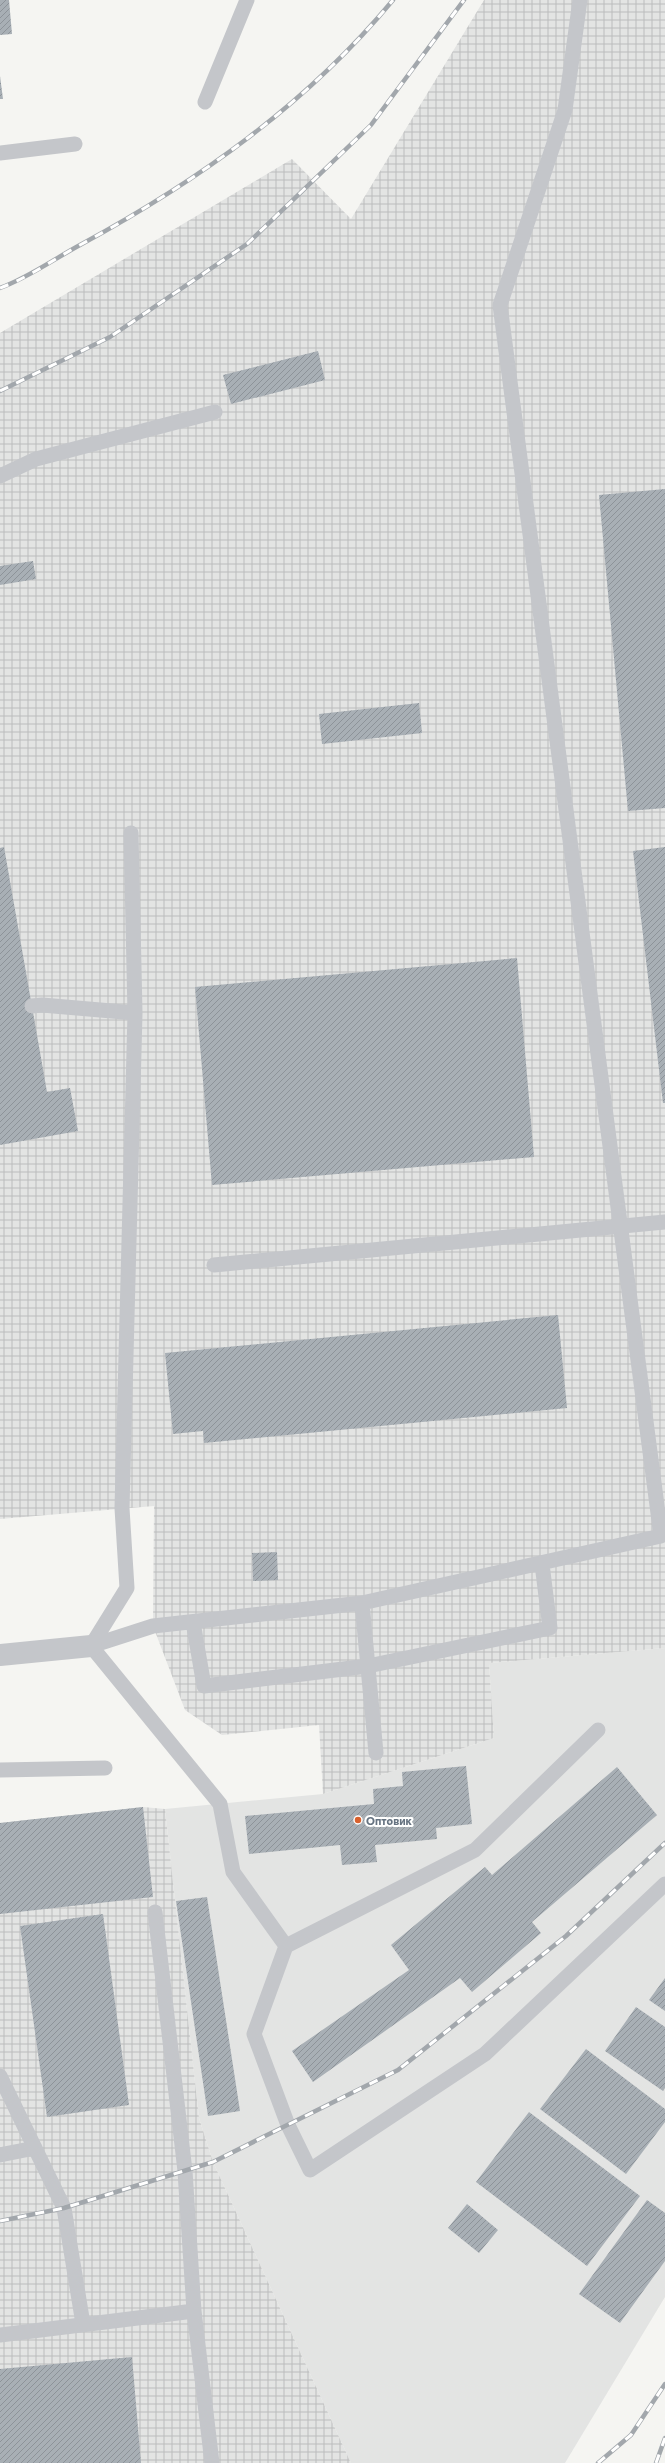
<svg xmlns="http://www.w3.org/2000/svg" width="665" height="2463" font-family="Commissioner,sans-serif">
	<style>
		.built { fill: #e3e4e3 }
		.industrial { fill: url(#industrial-grid) }
		.building { fill: url(#building-hatch) }
		.lines { fill: none; stroke-linecap: round; stroke-linejoin: round }
		.service { stroke: #c4c6ca; stroke-width: 15 }
		.minor { stroke: #c4c6ca; stroke-width: 22 }
		.rail-casing { stroke: #a2a7ac; stroke-width: 4.5 }
		.rail { stroke: #fff; stroke-width: 3; stroke-dasharray: 9; stroke-linecap: butt }
		.poi-dot { fill: #d9612e; stroke: #fff; stroke-width: 1.5 }
		.labels { text-anchor: middle; dominant-baseline: central; stroke-width: 4; stroke-linejoin: round; paint-order: stroke }
		.poi-label { font-size: 11px; font-weight: bold; fill: #667381; stroke: #fff; text-anchor: start }
	</style>
	<defs>
		<pattern id="industrial-grid" width="8" height="8" patternUnits="userSpaceOnUse"><rect width="8" height="8" fill="#e3e4e3"/><path d="M0 4h8M4 0v8" fill="none" stroke="#bcbdbd"/></pattern>
		<pattern id="building-hatch" width="6" height="6" patternUnits="userSpaceOnUse"><rect width="6" height="6" fill="#a8afb5"/><path d="M-1 1l2-2M0 6l6-6M5 7l2-2" fill="none" stroke="#8d9399"/></pattern>
	</defs>
	<rect width="100%" height="100%" fill="#f5f5f2"/>
	<path class="built" d="M665,1648V2297L565,2463H351L213,2162L199,2118L165,1809L323,1794L494,1738L489,1663Z"/>
	<path class="industrial" d="M484,0H665V1648L489,1663L494,1738L323,1794L319,1725L222,1735L185,1710L153,1626L154,1506L0,1519V333L292,159L351,219Z
		M143,1807L165,1809L199,2118L213,2162L351,2463H0V1823Z"/>
	<path class="building" d="M0,0H9L12,34L0,35Z
		M0,76L3,99H0Z
		M318,351L325,380L231,404L223,375Z
		M665,489V808L628,811L599,495Z
		M33,561L36,579L0,585V566Z
		M419,703L422,733L322,744L319,714Z
		M4,847L47,1092L70,1088L78,1131L0,1145V848Z
		M665,847V1103H663L633,851Z
		M517,958L534,1157L212,1185L195,987Z
		M558,1315L567,1408L204,1443L203,1431L173,1434L165,1353Z
		M277,1552L278,1580L253,1581L252,1553Z
		M466,1766L472,1824L436,1828L437,1839L375,1845L377,1862L342,1865L340,1845L249,1854L245,1816L374,1804L373,1789L403,1786L402,1772Z
		M617,1767L657,1815L532,1922L541,1933L472,1992L460,1978L313,2082L292,2051L409,1970L391,1945L485,1867L492,1875Z
		M143,1807L153,1897L0,1914V1823Z
		M207,1897L240,2111L208,2116L176,1901Z
		M103,1914L129,2105L47,2117L20,1926Z
		M665,1978V2011L649,2000Z
		M636,2007L665,2027V2088L663,2091L605,2051Z
		M586,2049L665,2109V2122L626,2174L540,2109Z
		M529,2112L640,2196L587,2266L476,2182Z
		M647,2200L665,2213V2261L620,2323L579,2294Z
		M467,2204L498,2230L479,2253L448,2228Z
		M132,2357L141,2463H0V2369Z"/>
	<g class="lines">
		<path class="service" d="M205,102L247,0
			M0,153L75,144
			M0,476L36,459L215,412
			M32,1006L42,1005L135,1013
			M214,1265L665,1222
			M362,1603L376,1753
			M193,1622L204,1686L368,1666L550,1628L542,1564
			M91,1646L153,1626L362,1603L661,1536L500,305L565,110L580,0
			M91,1646L127,1588L122,1508L135,1013L131,833
			M91,1646L220,1804L233,1872L286,1946
			M598,1730L475,1850L286,1946L254,2034L288,2125L310,2170L485,2054L665,1884
			M0,1770L105,1768
			M155,1912L185,2171L194,2311L212,2463
			M0,2076L64,2208L83,2324
			M0,2155L35,2148
			M0,2335L194,2311"/>
		<path class="minor" d="M0,1655L91,1646"/>
		<g class="rail-casing">
			<path id="rail" d="M0,288C28,278 54,259 80,245C198,181 307,104 393,0
				M0,391L110,337L247,244L371,125L464,0
				M0,2221L64,2208L213,2162L398,2070L566,1936L665,1843
				M598,2463L631,2435L665,2384
				M656,2463L665,2438"/>
		</g>
		<use href="#rail" class="rail"/>
	</g>
	<circle class="poi-dot" cx="358" cy="1820" r="4"/>
	<g class="labels">
		<g class="poi-label">
			<text x="366" y="1820">Оптовик</text>
		</g>
	</g>
</svg>
